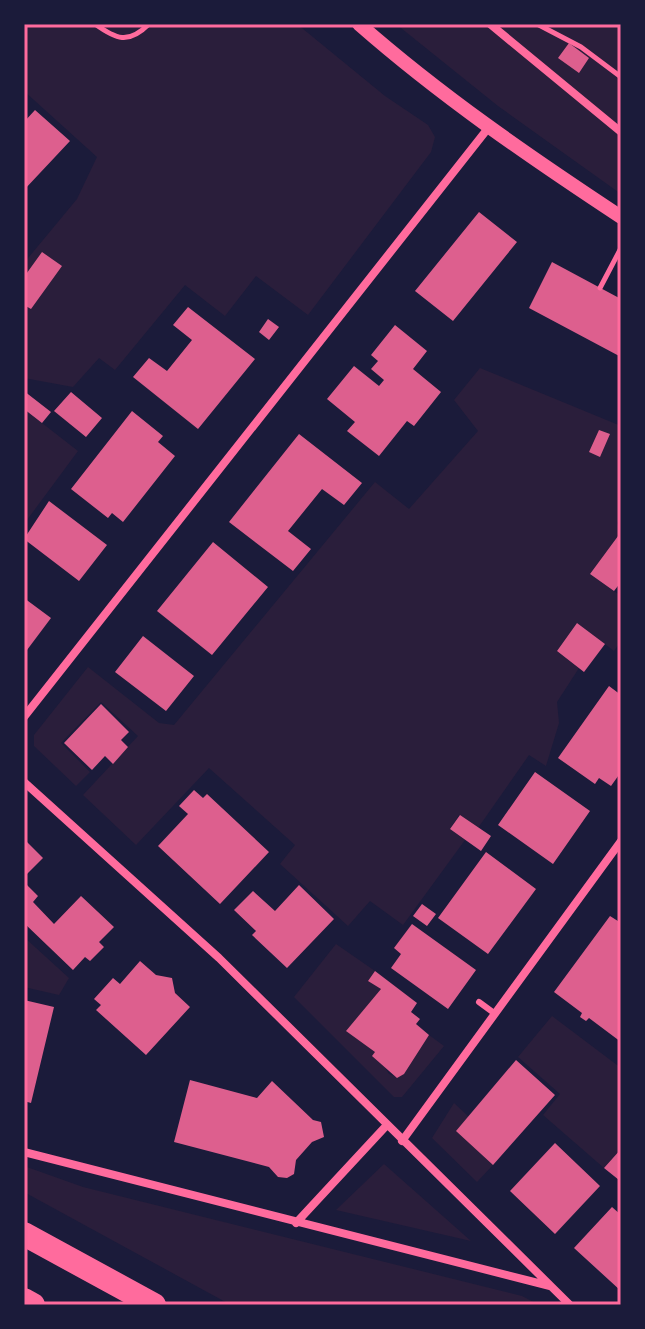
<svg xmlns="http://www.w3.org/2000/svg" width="645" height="1329" font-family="'Fira Sans',sans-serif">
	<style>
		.green { fill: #2a1e3b }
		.building { fill: #dd5f8e }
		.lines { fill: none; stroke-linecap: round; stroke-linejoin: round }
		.path { stroke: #ff6b9d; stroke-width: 5 }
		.service { stroke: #ff6b9d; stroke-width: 6 }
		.minor { stroke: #ff6b9d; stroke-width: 8 }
		.tertiary { stroke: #ff6b9d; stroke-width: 14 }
		.motorway { stroke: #ff6b9d; stroke-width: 24 }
		.neatline { fill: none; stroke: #ff6b9d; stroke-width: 3 }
	</style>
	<rect width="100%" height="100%" fill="#1b1b3a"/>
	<path class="green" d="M24,24H297L385,96L428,125L435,137L431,152L308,315L256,276L225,316L185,285L115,370L99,358L73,387L24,378V263L77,199L97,157L24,91Z
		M396,24H621V194L498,106Z
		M480,368L621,426V514L617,523L621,532L590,574L621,596V641L614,651L577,623L557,651L579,668L557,702L559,723L546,766L529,755L478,828L459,815L450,829L465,840L403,925L370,901L348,926L280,864L295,845L209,768L136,845L83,795L138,736L101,702L61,743L90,772L76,786L34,746V735L88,667L159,723L174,725L375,482L409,509L478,431L454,400Z
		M24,409L78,451L24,524Z
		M24,937L69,978L59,995L24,987Z
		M336,944L375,971L368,981L381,989L347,1031L375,1052L389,1074L397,1077L429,1035L444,1046L402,1097H394L294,997Z
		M552,1016L621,1068V1149L604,1168L543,1115L560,1094L518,1057Z
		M454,1103L469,1117L457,1131L493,1165L477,1182L432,1138Z
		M384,1164L471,1241L336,1210Z
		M24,1166L83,1187L522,1296L539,1305H231L24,1192Z"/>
	<path class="building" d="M569,43L589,58L579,73L558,58Z
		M35,110L70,141L24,190V122Z
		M479,212L517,242L453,321L415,291Z
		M42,252L62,266L31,309L24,305V277Z
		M552,262L621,299V357L529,308Z
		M188,307L255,359L198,429L133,377L149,358L167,371L192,340L173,325Z
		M268,319L279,327L269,340L259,332Z
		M395,325L427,351L413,369L441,392L414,426L407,421L379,456L347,431L355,422L327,399L354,366L379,386L384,380L371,369L378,361L371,355Z
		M24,391L51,412L42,423L24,409Z
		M71,392L102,418L86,437L54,411Z
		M132,411L163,436L158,442L175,456L123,522L112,513L108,518L71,489Z
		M599,430L610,434L600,457L589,452Z
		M299,434L362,483L344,505L322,489L288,531L311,549L293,571L229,522Z
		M49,501L107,545L79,581L24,539Z
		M621,532V582L614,591L590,574Z
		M213,542L268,587L212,655L157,611Z
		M24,598L51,618L24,654Z
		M577,623L605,644L584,672L557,651Z
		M143,636L194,676L166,711L115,672Z
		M609,686L621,695V772L611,786L599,778L595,784L558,758Z
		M101,704L129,732L121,740L128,747L113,764L105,756L92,770L64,743Z
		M535,772L590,811L553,864L498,825Z
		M194,790L203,798L207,794L269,852L220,904L158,846L188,814L179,806Z
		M460,815L491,836L481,851L450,829Z
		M24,839L43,858L24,877Z
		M486,852L536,889L488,954L438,918Z
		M27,885L38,896L33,902L54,924L81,896L114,927L99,942L104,947L90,961L85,957L73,970L24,923Z
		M299,885L334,919L287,968L252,935L256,931L234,910L253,891L275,911Z
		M422,904L436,914L427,926L413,916Z
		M610,916L621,923V1042L589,1018L586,1021L580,1017L582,1013L554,992Z
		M412,924L476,970L448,1009L391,968L401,954L394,948Z
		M140,961L156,975L172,978L175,993L190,1007L146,1055L96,1010L101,1005L94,999L113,978L120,984Z
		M375,971L417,1003L411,1012L420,1019L416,1024L429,1035L404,1074L397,1078L372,1056L375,1052L346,1031L381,989L368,981Z
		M24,1000L54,1007L31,1103L24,1101Z
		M516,1060L555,1095L493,1165L456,1131Z
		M190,1080L257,1098L272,1081L313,1120L321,1122L324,1137L312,1142L296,1160L294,1174L287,1178L278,1177L269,1167L174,1142Z
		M555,1143L600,1186L555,1234L510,1191Z
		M621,1149V1178L619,1180L604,1168Z
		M612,1207L621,1215V1291L574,1248Z"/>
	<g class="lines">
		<path class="path" d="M95,24C116,39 128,45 149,24
			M537,24L581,47L621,77
			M600,288L621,248"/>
		<path class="service" d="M479,1002L494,1013"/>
		<path class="minor" d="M490,24L621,132
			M24,717L489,127
			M24,782L219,958L570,1305
			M402,1141L621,841
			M24,1152L550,1286
			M296,1223L386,1126"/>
		<path class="tertiary" d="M359,24C441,96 530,157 621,217"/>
		<path class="motorway" d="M24,1234L154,1305
			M24,1300L33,1305"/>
	</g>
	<rect width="645" height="1329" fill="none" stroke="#1b1b3a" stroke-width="52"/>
	<rect x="26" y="26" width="593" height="1277" class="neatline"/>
</svg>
